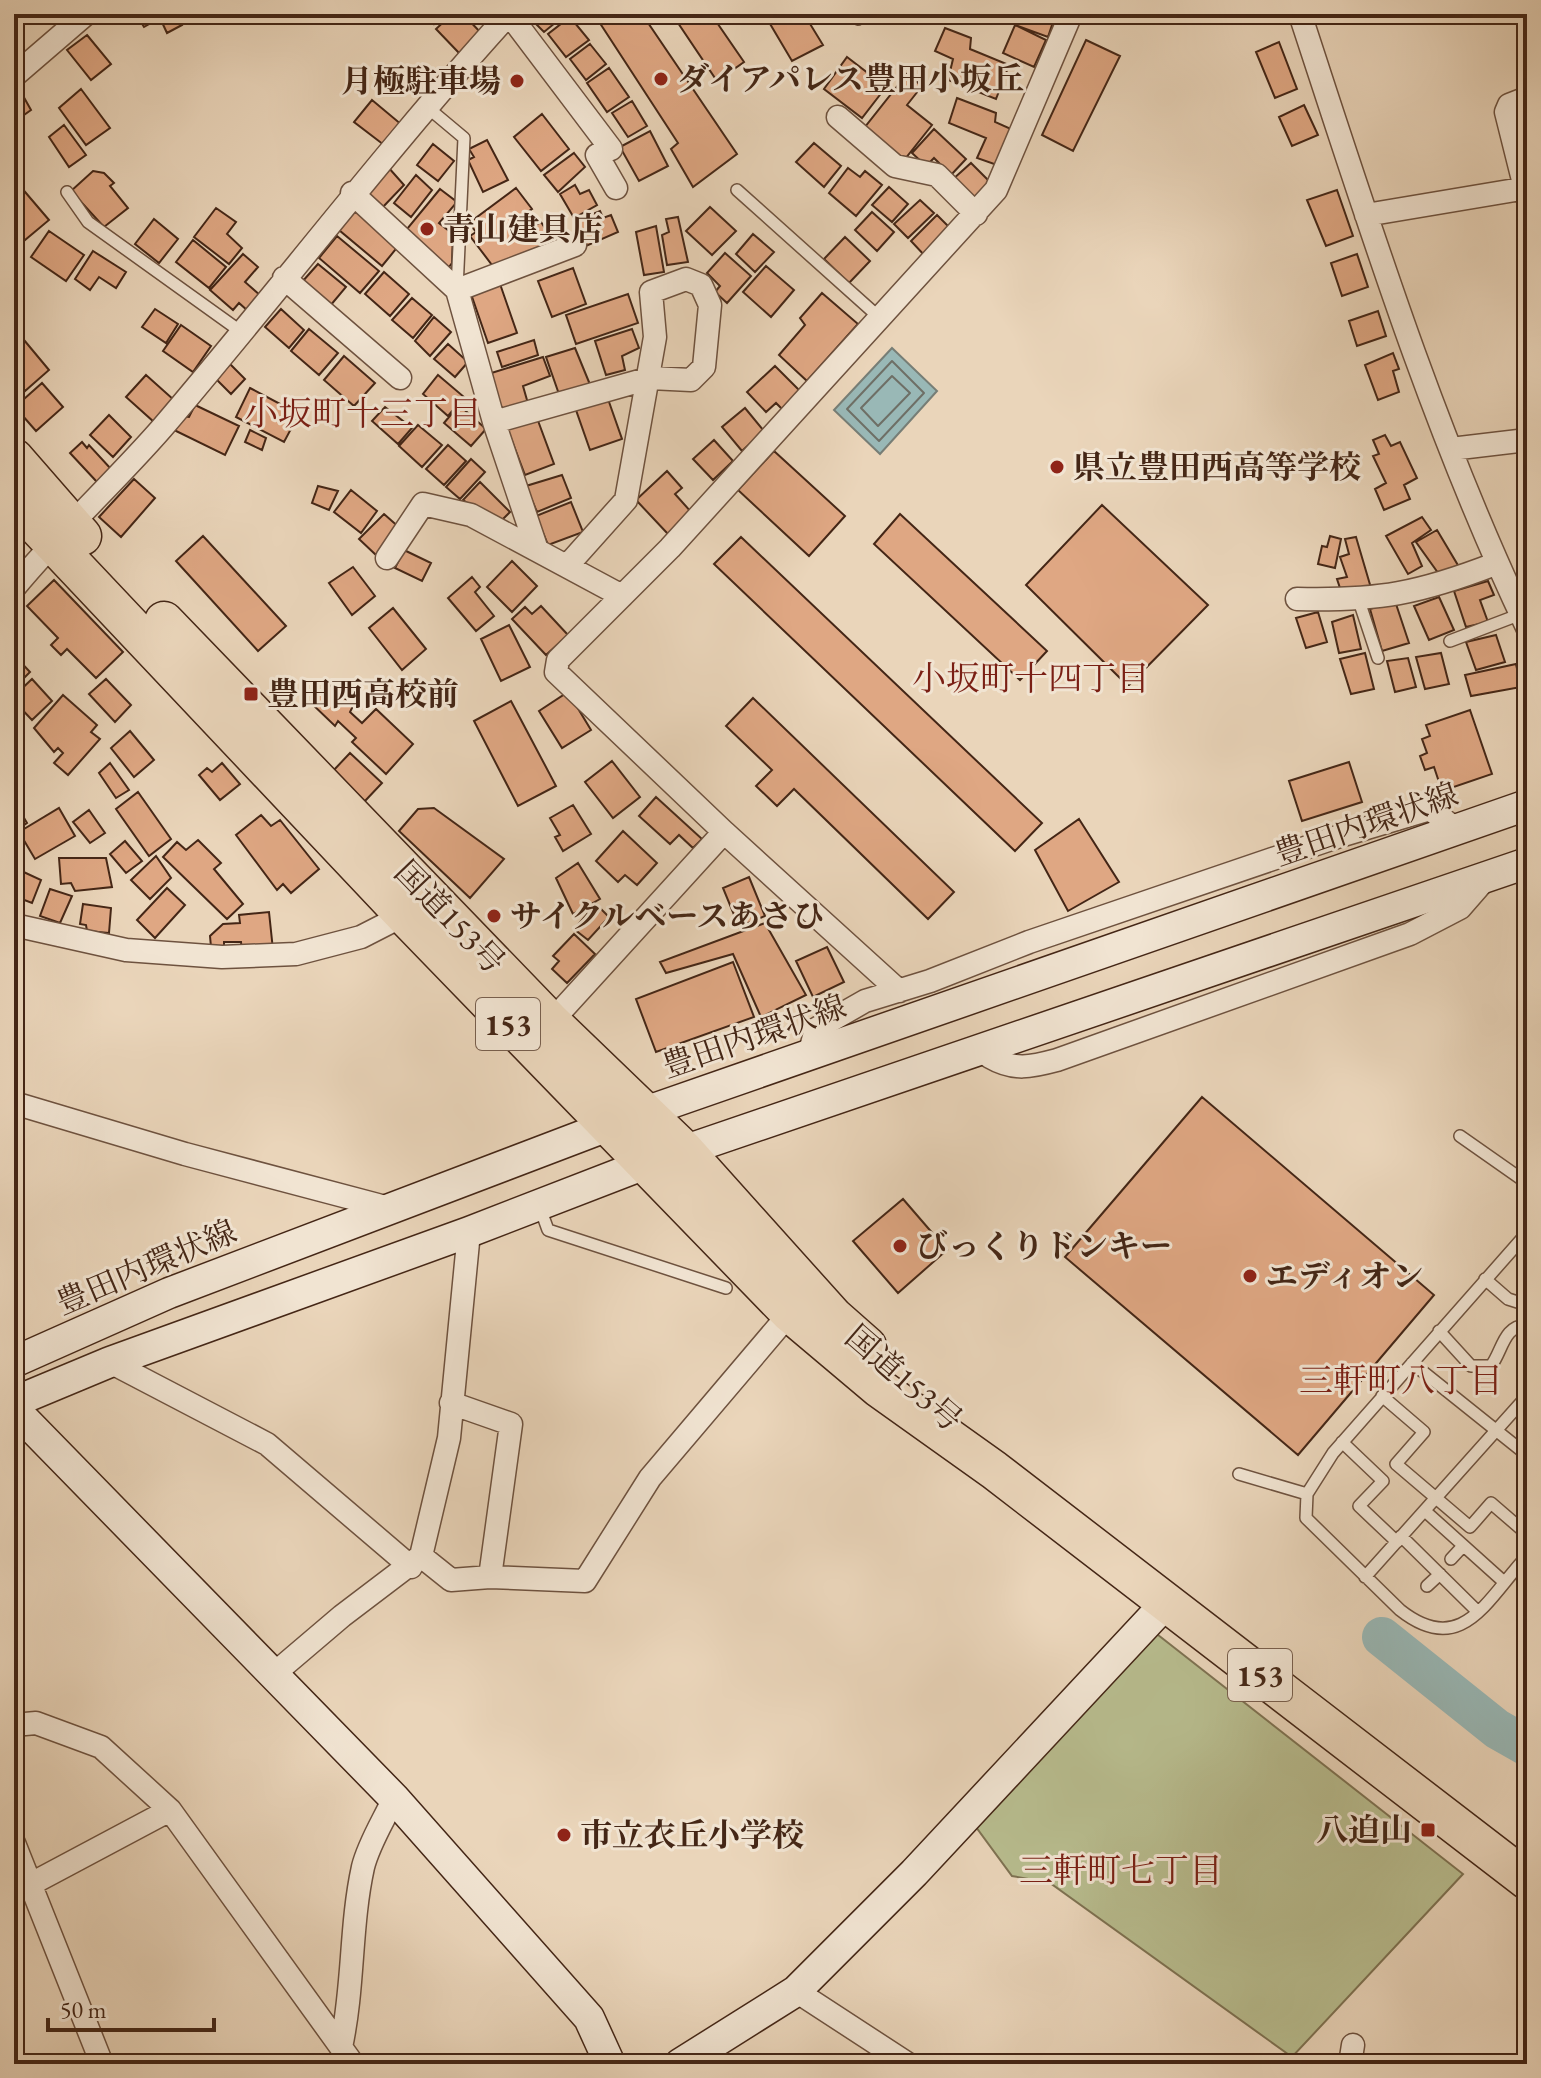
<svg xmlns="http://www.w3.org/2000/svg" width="1541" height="2078" font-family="'EB Garamond','Noto Serif JP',serif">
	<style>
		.green { fill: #b8bd8f; stroke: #7e7252; stroke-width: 2 }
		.water { fill: #99b8b6; stroke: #777e76; stroke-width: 2 }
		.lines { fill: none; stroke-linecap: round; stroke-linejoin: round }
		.shore { stroke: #6e6f66; stroke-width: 2 }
		.river { stroke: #99b8b6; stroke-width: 40 }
		.building { fill: #dfa783; stroke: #442616; stroke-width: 2 }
		.lane-casing { stroke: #6e523f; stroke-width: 14 }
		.street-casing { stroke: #6e523f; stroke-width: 25 }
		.secondary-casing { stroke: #442616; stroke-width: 33 }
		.highway-casing { stroke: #442616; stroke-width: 41 }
		.lane { stroke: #f1e4d2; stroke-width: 11 }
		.street { stroke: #f1e4d2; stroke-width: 22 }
		.secondary { stroke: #f1e4d2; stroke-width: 30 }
		.highway { stroke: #ead5ba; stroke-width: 38 }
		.poi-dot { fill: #8f2418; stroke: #f1e4d2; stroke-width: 3 }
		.labels { text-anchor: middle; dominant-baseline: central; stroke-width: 6; stroke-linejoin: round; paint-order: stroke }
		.shield { fill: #f1e4d2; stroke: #785f4e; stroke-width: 2 }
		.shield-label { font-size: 30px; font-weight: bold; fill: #442616 }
		.poi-label { font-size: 32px; font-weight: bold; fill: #442616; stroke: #f1e4d2; text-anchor: start }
		.street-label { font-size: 32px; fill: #442616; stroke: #f1e4d2 }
		.neighbourhood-label { font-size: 34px; fill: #7a1f14; stroke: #f1e4d2 }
	</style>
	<rect width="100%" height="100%" fill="#ead5ba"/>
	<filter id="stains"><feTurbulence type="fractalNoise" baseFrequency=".0025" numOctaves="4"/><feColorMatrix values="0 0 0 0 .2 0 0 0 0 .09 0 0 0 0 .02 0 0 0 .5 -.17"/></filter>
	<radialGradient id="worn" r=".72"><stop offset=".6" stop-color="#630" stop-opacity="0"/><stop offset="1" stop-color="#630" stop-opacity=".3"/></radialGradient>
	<path class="green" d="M1153,1631L1463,1874L1292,2057L1050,1883L1012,1876L976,1827Z"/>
	<path class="water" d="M892,348L937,391L880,454L834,410Z"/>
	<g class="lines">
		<path class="shore" d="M892,361L924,393L879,441L847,409Z
			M892,376L910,393L878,426L861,408Z"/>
		<path class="river" d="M1382,1637L1497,1729L1527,1746"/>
	</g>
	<path class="building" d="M136,14H176L182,25L167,33L160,18L144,27Z
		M425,14H445L434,24Z
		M452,14H463L482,34L460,54L436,29Z
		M545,14H566L544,32L535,23Z
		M594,14H642L737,154L693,187L671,149L678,143Z
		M672,14H711L744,62L717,81Z
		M771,14H804L823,45L792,61L766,17Z
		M1020,14L1055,16L1048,37L1015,25Z
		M570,17L589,40L566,57L548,34Z
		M1015,25L1046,40L1034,67L1003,53Z
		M945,28L971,38L970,49L1009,65L996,99L948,80L953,59L935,51Z
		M87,35L111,64L91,80L67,50Z
		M1086,40L1120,56L1073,151L1042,135Z
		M1279,42L1297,89L1275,98L1256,52Z
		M590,44L606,64L586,80L570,59Z
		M847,57L886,87L862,118L824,89Z
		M609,68L629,97L607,112L587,83Z
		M907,74L922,86L907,105L932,125L901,164L865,127Z
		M17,85L31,110L14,122V87Z
		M81,89L110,128L86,145L59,108Z
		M957,98L996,113L995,122L1011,129L997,165L977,158L986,138L949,123Z
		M372,100L402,125L384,145L354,122Z
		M632,101L647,126L628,137L612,113Z
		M1304,105L1318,135L1292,146L1279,117Z
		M542,114L569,149L541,171L514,137Z
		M64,125L86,155L69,167L49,137Z
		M934,129L966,159L951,175L934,158L926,166L912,153Z
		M650,131L668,166L639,181L620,147Z
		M487,140L508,180L483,192L468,160L474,157L469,149Z
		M814,143L841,166L824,187L796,162Z
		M433,144L454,161L438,181L417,165Z
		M574,153L585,167L558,192L544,175Z
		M971,163L991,183L971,200L952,180Z
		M388,167L404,185L381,209L363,193Z
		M848,168L860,177L865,171L882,185L856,216L829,193Z
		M93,171L104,173L114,183L110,186L128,208L104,227L71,191Z
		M416,175L432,190L411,217L394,203Z
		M14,179L49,220L19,245L14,239Z
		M575,185L580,194L589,190L597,205L574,218L560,194Z
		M889,187L908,204L892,222L872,205Z
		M516,188L532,209L512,222L520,233L541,222L556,245L495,269L470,236L476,232L469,223Z
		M440,189L457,202L439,223L453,234L452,263L446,271L402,235Z
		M1337,190L1353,236L1326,246L1307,200Z
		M920,200L934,213L908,238L894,224Z
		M710,207L736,231L712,255L686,231Z
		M216,208L236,222L227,234L242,248L229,264L194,237Z
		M356,209L400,244L382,266L339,230Z
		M600,211L603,218L611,215L618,232L586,246L576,221Z
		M872,212L894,232L877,251L855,230Z
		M937,215L951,229L925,256L911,241Z
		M678,217L688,262L667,265L662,235L669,232L666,219Z
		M154,219L178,239L159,263L135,244Z
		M656,226L664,272L644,275L636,232Z
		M49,231L84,255L66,281L31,257Z
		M753,234L774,252L755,272L736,254Z
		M337,236L379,271L360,293L319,258Z
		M845,237L870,261L849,283L824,259Z
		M193,240L226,267L209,288L176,262Z
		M93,251L126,272L116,288L99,277L90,290L75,279Z
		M725,253L751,276L727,303L715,292L720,286L707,273Z
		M243,254L258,267L245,282L261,296L248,311L239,303L233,310L210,290Z
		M1357,254L1368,287L1342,296L1331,263Z
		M318,264L346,287L330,306L302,282Z
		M766,266L794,290L771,317L743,292Z
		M573,268L586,304L552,317L538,281Z
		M384,272L409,294L390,316L365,294Z
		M499,281L517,333L488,343L470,291Z
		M822,293L858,324L807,381L779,355L805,325L800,318Z
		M628,294L638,323L576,344L566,315Z
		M412,298L432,315L413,338L392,320Z
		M155,309L178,324L166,343L142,327Z
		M281,309L304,330L289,348L265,327Z
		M1378,311L1386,336L1357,346L1349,321Z
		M434,317L451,332L430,356L415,341Z
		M181,325L211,346L193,372L163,351Z
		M309,329L338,353L319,375L291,351Z
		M632,329L639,348L622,356L625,370L606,375L595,341Z
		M19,334L49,370L25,391L14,378V338Z
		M534,340L538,355L502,367L497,352Z
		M448,344L468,362L455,377L434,359Z
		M575,348L591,387L560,397L546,357Z
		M1393,353L1399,369L1393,371L1399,392L1378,400L1365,365Z
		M344,356L375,383L354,406L324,380Z
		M543,357L550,376L523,386L529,407L499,415L485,375Z
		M230,364L245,379L231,394L216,379Z
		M775,366L802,393L784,411L776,403L766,412L747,392Z
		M146,375L174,400L154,422L126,397Z
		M438,375L464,397L448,416L423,394Z
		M42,383L63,407L36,431L15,407Z
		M250,388L299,414L284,442L236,417Z
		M608,399L622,439L590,450L576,410Z
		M195,405L239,426L225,455L174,430L181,416L189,417Z
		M459,405L486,429L471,446L444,423Z
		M385,407L412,428L398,444L372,421Z
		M745,408L764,431L742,451L722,427Z
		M109,415L131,437L113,457L90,435Z
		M537,418L554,464L525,475L507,428Z
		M418,425L442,445L422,467L399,446Z
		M250,430L266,438L262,450L245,442Z
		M1385,435L1391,446L1400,442L1417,478L1404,485L1410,499L1384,510L1375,489L1386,483L1373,456L1379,454L1373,440Z
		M714,440L733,461L713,480L693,459Z
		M82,442L87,448L89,445L111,469L97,482L70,453Z
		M448,445L466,461L444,485L426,469Z
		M774,451L845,516L809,556L738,490Z
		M471,459L485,472L460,499L446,487Z
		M667,471L682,488L675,494L692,513L668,534L636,500Z
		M562,475L571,498L537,512L526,486Z
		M134,479L155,498L121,537L99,517Z
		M480,482L510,512L498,524L463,500Z
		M318,486L338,491L329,510L312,503Z
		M351,490L377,511L361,533L334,512Z
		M571,502L583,532L548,545L536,516Z
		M1102,505L1208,605L1128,686L1026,585Z
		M384,514L401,529L376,555L359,539Z
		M900,514L1047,651L1020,680L874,544Z
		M1422,517L1431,530L1412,543L1422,566L1408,574L1386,536Z
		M1437,530L1459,567L1441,577L1416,542Z
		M203,536L286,626L258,651L176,561Z
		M1330,536L1341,539L1335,568L1318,564L1322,546L1327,547Z
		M741,537L1042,823L1015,851L714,564Z
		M1356,537L1371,588L1342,594L1337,579L1347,577L1340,557L1349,554L1345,539Z
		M404,550L431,563L422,581L395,568Z
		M512,561L537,586L512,612L487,587Z
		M353,567L375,596L352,615L329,583Z
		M472,577L480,587L475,592L494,616L476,631L448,598Z
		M54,580L123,652L96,678L67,649L61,655L51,645L58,638L27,606Z
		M1488,581L1494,595L1480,600L1488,622L1466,627L1454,591Z
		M1439,597L1454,630L1429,640L1414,606Z
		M1395,601L1409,643L1382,651L1370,609Z
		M541,606L568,635L546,655L512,619L525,607L532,614Z
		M393,608L426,649L402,670L369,628Z
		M1318,612L1327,642L1306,648L1296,618Z
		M1353,615L1361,649L1339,653L1332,622Z
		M509,625L530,667L501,681L481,639Z
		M1496,635L1505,662L1476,670L1466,642Z
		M1365,653L1374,689L1351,694L1340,659Z
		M1441,653L1449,684L1425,689L1416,657Z
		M14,655L30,672L14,688Z
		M1408,658L1416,687L1395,692L1387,661Z
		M1516,664L1521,687L1471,696L1465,675Z
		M32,679L52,701L32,720L14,701V696Z
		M106,679L131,705L115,722L89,694Z
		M328,683L353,706L350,712L362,723L376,709L413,744L386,774L352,742L356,738L338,721L335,726L310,702Z
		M568,692L591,730L562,748L539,711Z
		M63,695L97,725L91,732L100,739L68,775L54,763L63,753L58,748L54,752L34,728Z
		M753,698L954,892L928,919L794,789L777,806L756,786L772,770L726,726Z
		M511,701L556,786L518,806L474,721Z
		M1470,710L1492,774L1442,791L1434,767L1425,770L1420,756L1427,753L1422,739L1430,736L1426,725Z
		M130,731L154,760L134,777L111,748Z
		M350,753L382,783L364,802L332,772Z
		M612,761L640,797L613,818L585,782Z
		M1349,762L1362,802L1302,821L1289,781Z
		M110,763L129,790L116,798L99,773Z
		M222,763L240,784L220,800L199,775L207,768L212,772Z
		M138,792L171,839L149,856L116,809Z
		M656,797L702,839L693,848L679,835L670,844L639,816Z
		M14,801L27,823L14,832Z
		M573,805L591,834L563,851L555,837L560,835L550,818Z
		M59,808L75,836L35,859L19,832Z
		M434,808L504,859L470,898L399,831L418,809Z
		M89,810L105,833L90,843L73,822Z
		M261,815L271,826L280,820L319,869L291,893L283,884L277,890L236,835Z
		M1079,819L1119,882L1068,911L1035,850Z
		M623,831L657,863L637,885L625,875L618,882L596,861Z
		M198,840L221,863L214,869L243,904L227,919L163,857L177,842L186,850Z
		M125,841L142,861L126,873L110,854Z
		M156,856L171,878L150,899L131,880Z
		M59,858H106L112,887L75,891L71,883L61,884Z
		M578,863L600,899L573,914L556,878Z
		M15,868L41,880L32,903L14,896Z
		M749,877L765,916L739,927L723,888Z
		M167,888L185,905L155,938L137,920Z
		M50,889L72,896L60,923L40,916Z
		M83,904L111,908L109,933L87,931L86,925L80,924Z
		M596,904L609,917L588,940L574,929Z
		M269,912L273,950L242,952L241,942H224V947H211L210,936L223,924L240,923L239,915Z
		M765,923L806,995L761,1017L733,954L666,973L660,962Z
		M574,934L595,954L567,983L552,969L559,961L553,956Z
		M827,947L844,982L813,997L796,961Z
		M733,962L754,1017L656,1052L636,999Z
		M1202,1097L1434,1295L1298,1455L1065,1257Z
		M903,1199L947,1250L898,1293L853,1241Z"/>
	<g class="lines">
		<g class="lane-casing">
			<path id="lane" d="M854,14L858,19
				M427,107L464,138L457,289
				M737,190L881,319
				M67,192L88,222L240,331
				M1359,601L1378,658
				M1450,641L1521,614
				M1460,1136L1527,1183
				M539,1205L548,1230L726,1288
				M1527,1233L1333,1453L1307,1494L1306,1518L1400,1610C1462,1659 1487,1599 1527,1556
				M1485,1279L1508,1299L1527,1305
				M1439,1331L1471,1366H1491C1503,1350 1503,1326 1527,1325
				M1412,1363L1527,1455
				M1382,1396L1424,1432L1396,1464L1470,1527L1491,1503L1527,1534
				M1342,1442L1383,1481L1359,1506L1397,1542
				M1239,1474L1307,1494
				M1425,1511L1504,1582
				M1401,1536L1477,1611
				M1451,1559L1463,1546
				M1365,1577L1527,1396
				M1427,1586L1440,1574"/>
		</g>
		<g class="street-casing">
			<path id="street" d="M509,14L611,149L597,155L616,188
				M1300,14C1368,221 1433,430 1527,627
				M14,76L86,14
				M1527,98L1509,105L1506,112L1527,196
				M838,117L895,166L937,175L976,214
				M352,193L457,290L494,422L536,547
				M1366,215L1527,188
				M284,278L400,378
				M457,290L575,245
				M494,422L650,378L691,380L704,367L710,305L701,285L686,279L651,292L655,337L626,500L567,566
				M1451,449L1527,440
				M387,558L423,504L471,515L622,596
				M14,588C60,532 114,483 162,428C279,291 388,147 509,14
				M1297,599C1379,601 1420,593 1495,564
				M724,832L899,991
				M14,925L126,950L222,957L296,954L361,937L404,915
				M551,1022L724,832L556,672L558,660L670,548L996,190L1071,14
				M988,1049L990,1057C1014,1071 1031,1067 1057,1060L1410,934L1460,908L1487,877
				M809,1055L816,1029L865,1001L930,981L1029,942L1340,836L1430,809L1457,830
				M14,1103L185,1154L389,1208
				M110,1362L267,1444L411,1567
				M421,1556L451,1580L490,1577L511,1424L451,1403
				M490,1577L585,1581L650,1478L790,1313
				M275,1673L342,1616L421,1556L449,1438L469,1232
				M14,1725L36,1723L101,1747L170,1810L353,2064
				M14,1843L102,2064
				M31,1884L170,1810
				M796,1991L908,2064
				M341,2047C354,1987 350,1926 363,1867C369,1843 384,1820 394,1798
				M1350,2064L1353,2045"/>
		</g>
		<g class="secondary-casing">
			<path id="secondary" d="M14,1362L169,1293L642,1113L1527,805
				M14,1402L110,1362L469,1232L645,1164L1527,863
				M14,1409L394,1798L589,2018L610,2064
				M680,2064L796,1991L914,1873L1166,1603"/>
		</g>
		<g class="highway-casing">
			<path id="highway" d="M14,458L82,536
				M14,502L404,915L790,1313L879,1388L994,1470L1527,1880
				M164,621L551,1022L684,1150L833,1316L867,1346"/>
		</g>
		<use href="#lane" class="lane"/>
		<use href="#street" class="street"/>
		<use href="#secondary" class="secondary"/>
		<use href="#highway" class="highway"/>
	</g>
	<g class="poi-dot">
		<circle cx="661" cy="79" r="8"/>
		<circle cx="517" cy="81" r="8"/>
		<circle cx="427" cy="229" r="8"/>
		<circle cx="1057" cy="467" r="8"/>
		<rect x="243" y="686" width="16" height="16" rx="4"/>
		<circle cx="494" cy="916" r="8"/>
		<circle cx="900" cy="1246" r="8"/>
		<circle cx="1250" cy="1276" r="8"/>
		<rect x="1420" y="1822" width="16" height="16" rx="4"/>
		<circle cx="564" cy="1835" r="8"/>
	</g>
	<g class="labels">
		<g class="shield">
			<rect x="476" y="998" width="64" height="52" rx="6"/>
			<rect x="1228" y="1649" width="64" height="52" rx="6"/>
		</g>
		<g class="shield-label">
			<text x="508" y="1024">153</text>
			<text x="1260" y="1675">153</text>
		</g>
		<g class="poi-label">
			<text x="677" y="79">ダイアパレス豊田小坂丘</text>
			<text x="501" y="81" text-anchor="end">月極駐車場</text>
			<text x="443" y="229">青山建具店</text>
			<text x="1073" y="467">県立豊田西高等学校</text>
			<text x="267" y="694">豊田西高校前</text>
			<text x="510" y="916">サイクルベースあさひ</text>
			<text x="916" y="1246">びっくりドンキー</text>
			<text x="1266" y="1276">エディオン</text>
			<text x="1412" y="1830" text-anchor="end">八迫山</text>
			<text x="580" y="1835">市立衣丘小学校</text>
		</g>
		<g class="street-label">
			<text transform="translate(1366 824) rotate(-19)">豊田内環状線</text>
			<text transform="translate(450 917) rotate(46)">国道153号</text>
			<text transform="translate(754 1036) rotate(-19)">豊田内環状線</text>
			<text transform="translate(146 1267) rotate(-23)">豊田内環状線</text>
			<text transform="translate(904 1378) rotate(41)">国道153号</text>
		</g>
		<g class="neighbourhood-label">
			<text x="363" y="413">小坂町十三丁目</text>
			<text x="1031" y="678">小坂町十四丁目</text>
			<text x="1401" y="1380">三軒町八丁目</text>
			<text x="1121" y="1870">三軒町七丁目</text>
		</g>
	</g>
	<rect width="1541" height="2078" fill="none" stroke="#ead5ba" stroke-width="48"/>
	<rect x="16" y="16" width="1509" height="2046" fill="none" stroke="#442616" stroke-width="4"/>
	<rect x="24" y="24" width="1493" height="2030" fill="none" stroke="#442616" stroke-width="2"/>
	<path d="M48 2018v12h166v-12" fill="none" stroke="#442616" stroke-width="4"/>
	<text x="60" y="2018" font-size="24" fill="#442616" stroke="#f1e4d2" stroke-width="6" paint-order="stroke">50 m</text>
	<rect width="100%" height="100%" filter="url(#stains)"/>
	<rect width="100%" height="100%" fill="url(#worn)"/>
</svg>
